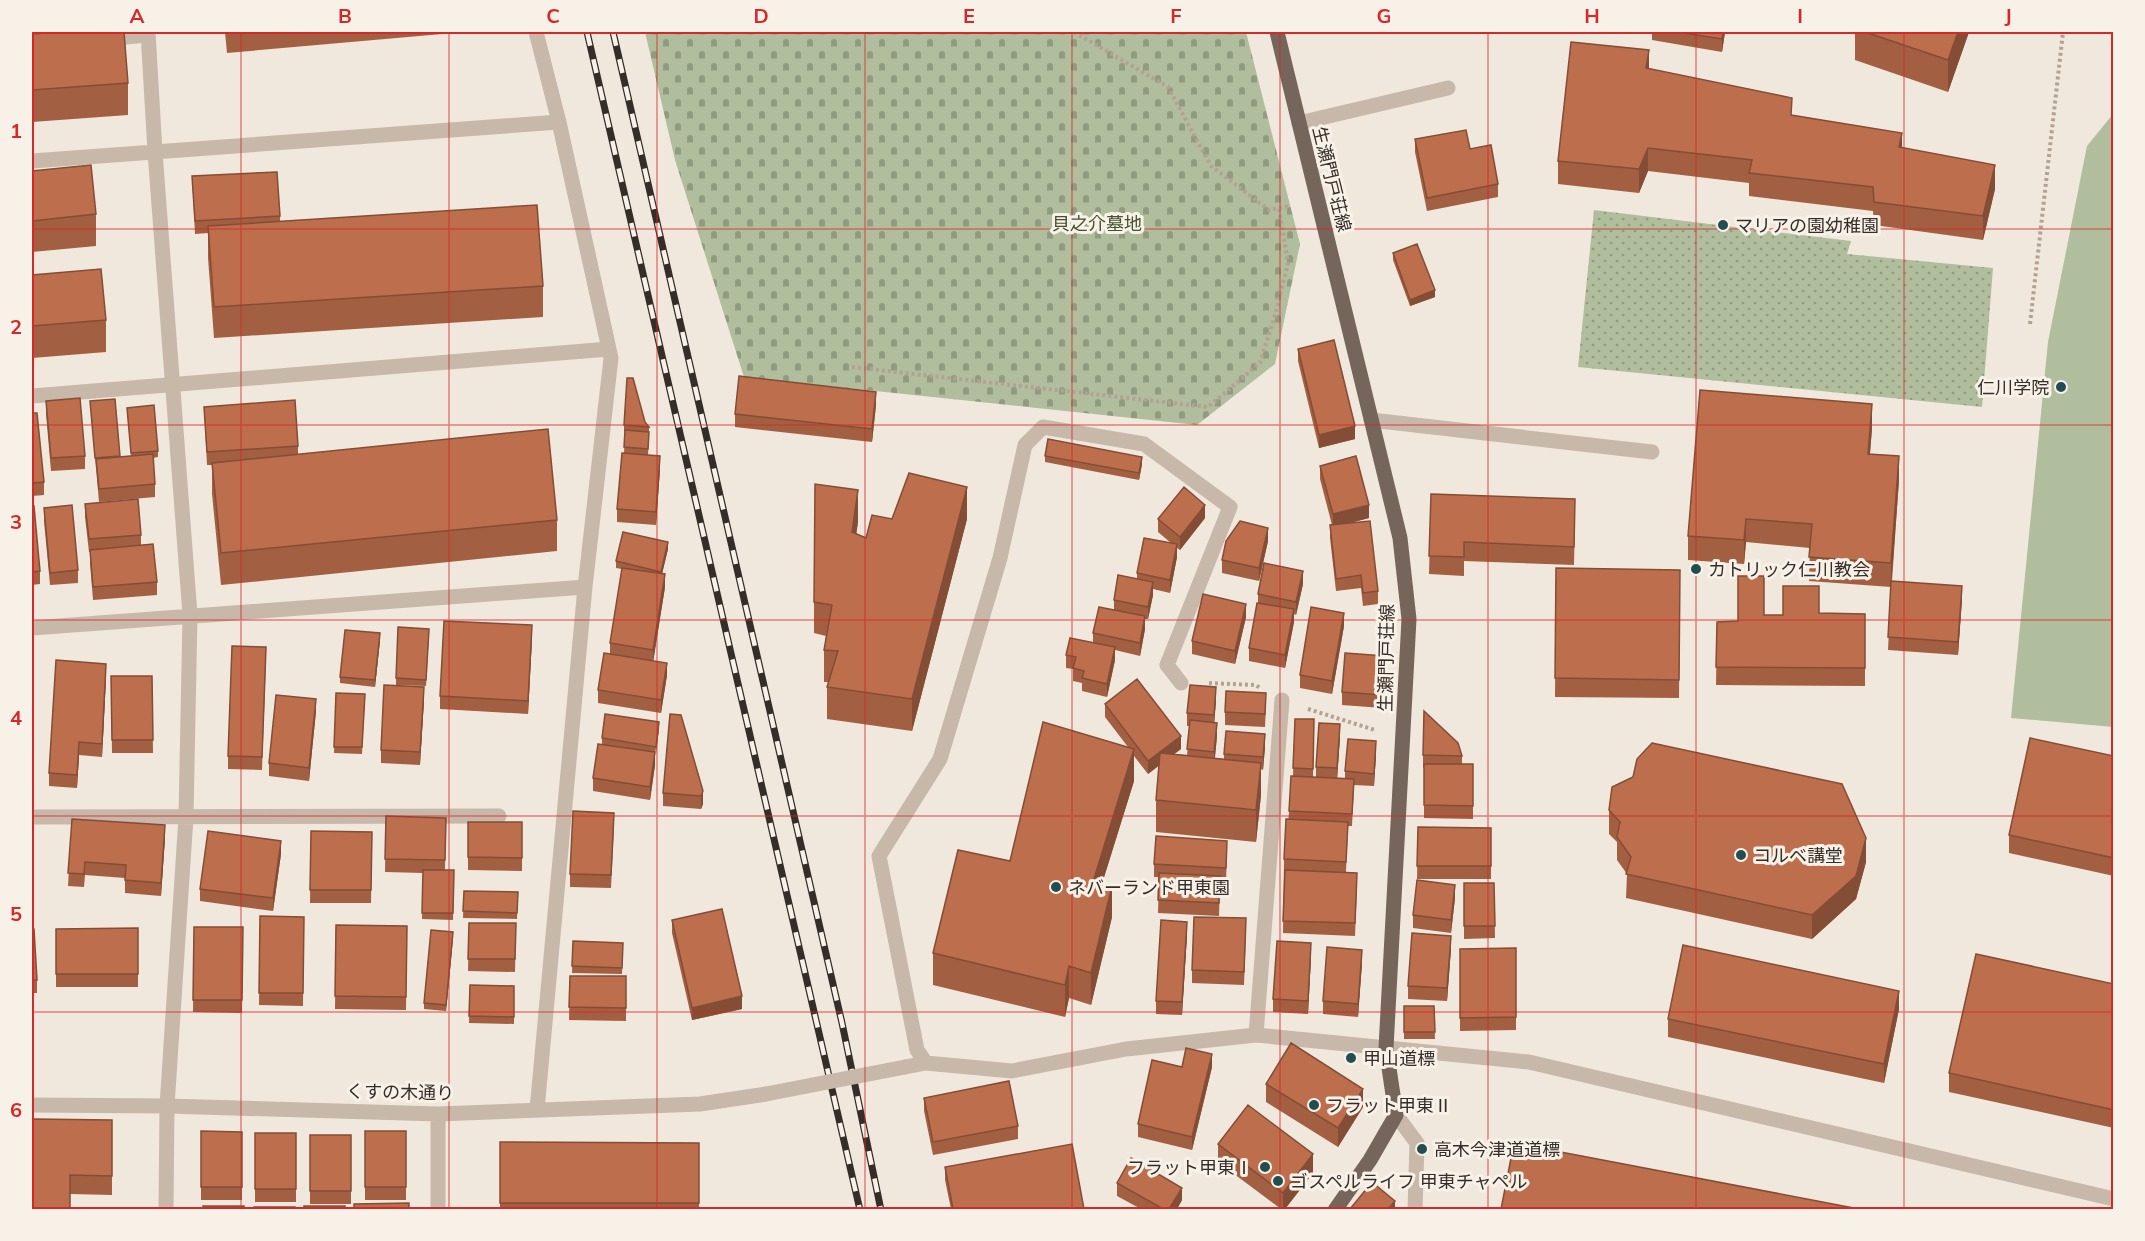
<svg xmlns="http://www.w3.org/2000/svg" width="2145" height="1241" font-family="Mulish,'Noto Sans JP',sans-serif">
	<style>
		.grass { fill: #b1be9d }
		.cemetery { fill: url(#cemetery-stones) }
		.park { fill: url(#park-dots) }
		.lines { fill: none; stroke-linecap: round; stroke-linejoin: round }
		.path { stroke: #b3a293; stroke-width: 4; stroke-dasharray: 3 3; stroke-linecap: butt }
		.minor { stroke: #c7b8a9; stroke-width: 15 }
		.major { stroke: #76655a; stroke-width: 15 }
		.rail-casing { stroke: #352d28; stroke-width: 7 }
		.rail { stroke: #f8f1e8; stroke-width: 4.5; stroke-dasharray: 14; stroke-linecap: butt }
		.minor-bridge { stroke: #c7b8a9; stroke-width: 15 }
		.wall { fill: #a35f42 }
		.shaded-wall { fill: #844d36 }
		.building { fill: #bd6e4d; stroke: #844d36; stroke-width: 1.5 }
		.grid { fill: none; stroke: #d62828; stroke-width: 1.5; stroke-opacity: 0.55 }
		.poi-dot { fill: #214d53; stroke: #f8f1e8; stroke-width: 2 }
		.labels { text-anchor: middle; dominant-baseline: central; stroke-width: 6; stroke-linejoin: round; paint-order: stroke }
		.street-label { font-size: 18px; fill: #352d28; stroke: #f8f1e8 }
		.park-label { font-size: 18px; fill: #42512e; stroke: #f8f1e8 }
		.poi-label { font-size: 18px; fill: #352d28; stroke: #f8f1e8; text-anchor: start }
		.neatline { fill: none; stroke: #d62828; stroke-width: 2 }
		.grid-label { font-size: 20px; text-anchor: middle; font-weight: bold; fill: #d62828 }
	</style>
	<defs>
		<pattern id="cemetery-stones" width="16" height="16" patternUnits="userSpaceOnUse" patternTransform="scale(1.5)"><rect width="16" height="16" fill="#b1be9d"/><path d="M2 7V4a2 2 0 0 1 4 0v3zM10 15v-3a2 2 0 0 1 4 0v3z" fill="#919b80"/></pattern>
		<pattern id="park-dots" width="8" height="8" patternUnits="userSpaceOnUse" patternTransform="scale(1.5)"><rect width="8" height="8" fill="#b1be9d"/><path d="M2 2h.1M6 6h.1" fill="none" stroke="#919b80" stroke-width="1.8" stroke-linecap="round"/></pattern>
	</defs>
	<rect width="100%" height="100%" fill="#f0e8dc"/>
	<path class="grass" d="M2113,114V727L2011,718L2048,342L2087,146Z"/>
	<path class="cemetery" d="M645,32H1246L1300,244L1275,364L1197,425L744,377L675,160Z"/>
	<path class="park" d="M1594,210L1851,241L1847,254L1993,268L1982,407L1578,367Z"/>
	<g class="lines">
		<path class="path" d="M1074,32L1168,87L1211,166L1269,210L1290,206
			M2030,324L2063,32
			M852,367L1208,407L1260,363L1276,312L1288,263L1279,208
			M1209,683L1256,685L1260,688
			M1308,709L1375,730"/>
		<path class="minor" d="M148,32L155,152L190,615L186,817L167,1106L166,1210
			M536,32L559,122L611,358L585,587L537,1110
			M103,39L148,35
			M1299,123L1448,88
			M32,161L559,122
			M32,396L609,349
			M1371,420L1652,452
			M32,628L585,587
			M32,817L499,816
			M1256,1035L1282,700
			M926,1063L917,1050L879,856L940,759L1000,558L1025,445L1043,427L1144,444L1230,507L1167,665L1181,683
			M905,1067L926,1063L1012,1071L1126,1049L1256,1035L1529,1062L2114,1199
			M32,1105L167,1106L438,1114L700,1104L766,1094
			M1396,1115L1417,1143L1415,1210
			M438,1210V1114"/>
		<path class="major" d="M1277,32L1400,538L1409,619L1386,1048L1396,1115L1370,1160L1335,1210"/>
		<g class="rail-casing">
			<path id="rail" d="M587,32L860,1210
				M613,32L842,1023L881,1210"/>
		</g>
		<use href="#rail" class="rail"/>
		<path class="minor-bridge" d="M766,1094L905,1067"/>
	</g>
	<path class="wall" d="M225,32H465L227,53Z
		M1652,32H1725L1722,52L1652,40Z
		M1855,32H1969L1948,92L1855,60Z
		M32,34L128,83V115L32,122Z
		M1649,69L1792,115L1902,147L1995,189L1983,240L1874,225L1873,211L1749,196V183L1648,171L1639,193L1558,184V161Z
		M1415,139L1470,149L1498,184V197L1427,211L1415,152Z
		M32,171L96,214V246L32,252Z
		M192,176L280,216V222L543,286V317L214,338L208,258V233L195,234Z
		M1393,253L1435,297L1410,306L1393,260Z
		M32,275L106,320V352L32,358Z
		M1298,349L1355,439L1319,448L1298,361Z
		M46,401L85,456V469L51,471L46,414Z
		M90,401L120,457L131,456L127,408L158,451V457L153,458L155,484V497L99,502Z
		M876,405L872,442L735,427V414Z
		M204,407L298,446V454L557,520V551L221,585L212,494V465H207Z
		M32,413L44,482V495L32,496Z
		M645,422L649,427V438L648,455L660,469L656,525L617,522V509L624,454L625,432L624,431V425Z
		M1872,428L1870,454L1899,480L1892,581L1962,599L1958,655L1888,650L1891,587L1809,581L1810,548L1746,542L1744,564L1688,560V536Z
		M1045,456L1142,464L1139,480L1045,462Z
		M1320,466L1369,518L1347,524L1378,591V604L1363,606L1361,588L1336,591L1330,538V525H1332L1320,479Z
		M1431,494L1575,518L1574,565L1464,561V576L1429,574Z
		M85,504L141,535V545L157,582V595L93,600L90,563V552H89L85,517Z
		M32,507L40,571V584L32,585Z
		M44,508L78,570V583L50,585L44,521Z
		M1205,518L1180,550L1177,548V557L1170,593L1153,589V595L1148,619H1145V629L1140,656L1115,650V660L1107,697L1082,691V683L1073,681V669L1066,668V655L1093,643V633L1114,610V600L1137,579V573L1171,543L1158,532V519Z
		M892,519H967L912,731L827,719V687L829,682H824V650L826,636L814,633V602L858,522L856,534L866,538Z
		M1268,541L1259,581L1222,573V560Z
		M668,549L662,574L665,587L653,661L667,675L661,713L598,703V690L610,654V643L622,569L616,568V561Z
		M1556,568L1680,570L1679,698L1555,697Z
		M1303,584L1296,615L1294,614V622L1285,668L1249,661V648L1258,603V594Z
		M1819,613L1865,614V686L1716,685L1717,622L1738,621L1783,615Z
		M1246,617L1235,664L1192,654V641Z
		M1344,626L1332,694L1300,688V675Z
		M429,635L426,686L396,685V678Z
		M532,638L528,714L440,709V696Z
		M380,640L375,687L340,683V677Z
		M266,660L262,770L228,769V756Z
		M1385,668L1382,708L1342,705V692Z
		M111,676H152L153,753H112Z
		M106,677L102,757L79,755L77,788L49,786V773Z
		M336,693L365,694L362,754L334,753Z
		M424,700L420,765L381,763V750Z
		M1216,700L1214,722L1217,736L1215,758L1224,759V754L1265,747L1263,770L1261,769V795L1256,842L1156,832V800L1159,765L1148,774L1134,756V781L1102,883L1112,917L1091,1005L1069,998L1065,1017L933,985V953L1010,861L1128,747L1105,717V704L1181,749L1174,754L1187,755L1190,726H1187V713Z
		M1266,705L1265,727L1225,725V712Z
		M316,711L309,781L269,776V763Z
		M681,715L703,804L701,809L663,806V793Z
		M1295,719H1314L1313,777H1316V767L1340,737L1337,778L1345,779V771L1376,754L1374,786L1354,785L1352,826H1348L1346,872L1357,886L1355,936L1283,933L1284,859L1293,776Z
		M659,729L655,754V765L650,800L593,791V778L602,744V738Z
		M1423,755L1462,756V764H1473V819L1424,818V768H1423Z
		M2114,756V876L2009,853V835Z
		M1609,810L1866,862L1856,899L1812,939L1626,898L1627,874L1617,860V842L1609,834Z
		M386,816L446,818L445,870H454L453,920L422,919L423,873L385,872Z
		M72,819L165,838L161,896L125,893V878L85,875L84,887L68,886Z
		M468,822H522V871L468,870Z
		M614,826L611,888L570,887V874Z
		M1418,827L1491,828V879H1417Z
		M311,831L372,832L371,903H310Z
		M32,850L33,880V893H32Z
		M1227,853L1226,881H1220L1219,916L1158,913L1159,877H1154V864Z
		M281,854L273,911L200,901V889Z
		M1464,883H1494L1495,938L1464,939Z
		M464,891L518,892L517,919L463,918Z
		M1455,898L1451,933L1413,928V915Z
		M260,916L304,917L303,1006L259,1005Z
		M672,920L742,1009L692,1020L672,933Z
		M469,923H516L515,972L468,971Z
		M336,925L407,926L406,1010L335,1009Z
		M194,927H243L242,1013L193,1012Z
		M138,928V987H56V929Z
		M32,929L37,980V993H32Z
		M1246,931L1244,985L1192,983V970Z
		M1187,935L1182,1015L1156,1014V1001Z
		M453,938L446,1011L424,1009V1003Z
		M573,941L623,943L622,974L572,973Z
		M1516,948V1030L1460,1031V949Z
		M1451,949L1447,1001L1408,999V986Z
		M1311,956L1308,1014L1273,1012V999Z
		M1362,963L1358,1017L1323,1014V1001Z
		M570,976H626V1021L569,1020Z
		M2114,984V1128L1949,1092V1073Z
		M470,985L514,986V1024L469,1023Z
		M1404,1006H1434L1435,1039H1404Z
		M1899,1009L1884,1083L1668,1037V1019Z
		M1182,1067H1212L1192,1150L1138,1137V1124Z
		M1266,1084L1363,1107L1338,1147L1266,1102Z
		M924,1098L1018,1126V1139L933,1155L924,1111Z
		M112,1120V1195L70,1194L32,1209Z
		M201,1131L242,1132V1200H201Z
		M365,1131H406V1200H365Z
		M255,1133H296V1202H255Z
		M310,1135H351V1204H310Z
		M500,1142L699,1143V1209H500Z
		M1218,1144L1313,1173L1285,1209H1281L1218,1162Z
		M945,1167L1084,1209H951L945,1180Z
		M1117,1183L1182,1200L1177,1209H1141L1117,1196Z"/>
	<path class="shaded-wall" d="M1723,32H1725L1722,52V39Z
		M1958,32H1969L1948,92V60Z
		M1649,50V74L1646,68Z
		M1902,133V157L1899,147Z
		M1648,148V171L1639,193V169Z
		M1995,165V189L1983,240V216Z
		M1435,290V297L1410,306V300Z
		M876,392V405L872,442V429Z
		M1872,404V428L1868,477V454Z
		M1355,426V439L1319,448V435Z
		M660,456V469L656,525V512Z
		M1899,456V480L1891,587V563Z
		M1142,457V464L1139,480V473Z
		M967,487V519L912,731V699Z
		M858,490V522L852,564V532Z
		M1205,505V518L1180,550V537Z
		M1369,505V518L1333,527V514Z
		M1746,519V542L1744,564V540Z
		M1268,528V541L1259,581V568Z
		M668,542V549L661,578V572Z
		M1177,544V557L1170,593V580Z
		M1303,571V584L1296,615V602Z
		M665,574V587L653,663V650Z
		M1153,582V595L1148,619V607Z
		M1962,586V599L1958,655V642Z
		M1246,604V617L1235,664V651Z
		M1294,609V622L1285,668V655Z
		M1344,613V626L1332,694V681Z
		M1145,616V629L1140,656V643Z
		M532,625V638L528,714V701Z
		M380,633V640L375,687V680Z
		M1115,647V660L1107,697V684Z
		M1385,656V668L1382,708V695Z
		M667,663V675L661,713V700Z
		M106,664V677L102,757V744Z
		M424,687V700L420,765V752Z
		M1216,687V700L1214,728V715Z
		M316,699V711L309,781V768Z
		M659,722V729L656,754V747Z
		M1217,723V736L1214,765V752Z
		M1340,724V737L1337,781V768Z
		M1265,734V747L1263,770V757Z
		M1181,736V749L1148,774V761Z
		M1376,741V754L1374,786V774Z
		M79,742V755L77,788V775Z
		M1134,749V781L1093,913V882Z
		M655,752V765L650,800V787Z
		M1261,763V795L1256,842V810Z
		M703,791V804L701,809V796Z
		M165,825V838L161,896V883Z
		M1866,838V862L1856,899L1812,939V915Z
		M281,841V854L273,911V898Z
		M1455,885V898L1451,933V920Z
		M1112,886V917L1091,1005V973Z
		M1187,922V935L1182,1015V1002Z
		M453,932V938L446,1011V1005Z
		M1451,936V949L1447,1001V988Z
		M1311,943V956L1308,1014V1001Z
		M1362,950V963L1358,1017V1004Z
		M1069,966V998L1065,1017V985Z
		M1899,991V1009L1884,1083V1064Z
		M742,996V1009L692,1020V1008Z
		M1212,1054V1067L1192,1150V1137Z
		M1363,1089V1107L1338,1147V1128Z
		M1313,1154V1173L1285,1209H1283V1193Z
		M1182,1188V1200L1177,1209H1169Z
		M1395,1201V1209H1388Z"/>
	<path class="building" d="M59,32H124L128,83L32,90V34Z
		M1677,32H1723L1722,39Z
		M1865,32H1958L1948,60Z
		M1571,42L1649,50L1646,68L1792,98L1791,115L1902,133L1899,147L1995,165L1983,216L1874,202L1873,187L1749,173L1752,160L1648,148L1639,169L1558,161Z
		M1466,130L1470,149L1491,145L1498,184L1427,198L1415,139Z
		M91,165L96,214L32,221V171Z
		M277,172L280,216L195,221L192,176Z
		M537,205L543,286L214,307L208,226Z
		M1417,244L1435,290L1410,300L1393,253Z
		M101,269L106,320L32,326V275Z
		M1334,340L1355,426L1319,435L1298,349Z
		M739,376L876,392L872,429L735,414Z
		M627,378H633L645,422L649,427L624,425Z
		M1700,390L1872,404L1868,454L1899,456L1891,563L1809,557L1812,524L1746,519L1744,540L1688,536Z
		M80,398L85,456L51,458L46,401Z
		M115,399L120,456L95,458L90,401Z
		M295,400L298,446L207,452L204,407Z
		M154,405L158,451L131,453L127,408Z
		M32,413H37L44,482L32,483Z
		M548,429L557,520L221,553L212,463Z
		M625,430L649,432L648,449L624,447Z
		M1048,439L1142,457L1139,473L1045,456Z
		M622,453L660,456L656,512L617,509Z
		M153,454L155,484L99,489L96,459Z
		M1356,456L1369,505L1333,514L1320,466Z
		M909,473L967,487L912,699L827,687L838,651L824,650L832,605L814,602L815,484L858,490L852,532L866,538L872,515L892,519Z
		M1184,487L1205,505L1180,537L1158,519Z
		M1431,494L1575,499L1574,547L1464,542V557L1429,556Z
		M138,499L141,535L89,539L85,504Z
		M72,505L78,570L50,573L44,508Z
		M34,506L40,571L32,572V507Z
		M1240,521L1268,528L1259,568L1222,560L1226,541Z
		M1370,521L1378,591L1363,593L1361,575L1336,579L1330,525Z
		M623,532L668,542L661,572L616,561Z
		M1144,538L1177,544L1170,580L1137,573Z
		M153,544L157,582L93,587L90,550Z
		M1264,563L1303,571L1296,602L1258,594Z
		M622,568L665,574L653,650L610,643Z
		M1556,568L1680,570L1679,680L1555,678Z
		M1118,575L1153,582L1148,607L1114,600Z
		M1738,576H1764V615H1783V586H1819V613L1865,614V668L1716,667L1717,622L1738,621Z
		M1891,581L1962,586L1958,642L1888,637Z
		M1203,594L1246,604L1235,651L1192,641Z
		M1257,603L1294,609L1285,655L1249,648Z
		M1099,607L1145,616L1140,643L1093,633Z
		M1311,607L1344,613L1332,681L1300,675Z
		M444,621L532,625L528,701L440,696Z
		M398,627L429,629L426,680L396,678Z
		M345,630L380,633L375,680L340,677Z
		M1070,638L1115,647L1107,684L1082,678L1084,671L1073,668L1076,657L1066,655Z
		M232,646L266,647L262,757L228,756Z
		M604,653L667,663L661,700L598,690Z
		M1345,653L1385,656L1382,695L1342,692Z
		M56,660L106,664L102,744L79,742L77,775L49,773Z
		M111,676H152L153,740H112Z
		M1137,679L1181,736L1148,761L1105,704Z
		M384,685L424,687L420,752L381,750Z
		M1190,685L1216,687L1214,715L1187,713Z
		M1226,691L1266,693L1265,714L1225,712Z
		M336,693L365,694L362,747H334Z
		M276,695L316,699L309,768L269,763Z
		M1424,711L1458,743L1462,756L1423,755Z
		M605,714L659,722L656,747L602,738Z
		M670,714L681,715L703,791L701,796L663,793Z
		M1295,719H1314L1313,769L1293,768Z
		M1190,720L1217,723L1214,752L1187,749Z
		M1043,722L1134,749L1093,882L1112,886L1091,973L1069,966L1065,985L933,953L958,850L1010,861Z
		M1319,723L1340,724L1337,768L1316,767Z
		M1226,731L1265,734L1263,757L1224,754Z
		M2030,738L2114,756V858L2009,835Z
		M1348,739L1376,741L1374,774L1345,771Z
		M1652,743L1842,784L1866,838L1856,876L1812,915L1626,874L1631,857L1617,837L1620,822L1609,810L1612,787L1633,777L1637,759Z
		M598,744L655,752L650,787L593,778Z
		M1160,753L1261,763L1256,810L1156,800Z
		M1424,764H1473V806L1424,805Z
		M1291,776L1354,779L1352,814L1289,811Z
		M573,811L614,813L611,875L570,874Z
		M386,816L446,818L445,860L385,859Z
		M72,819L165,825L161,883L125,880L126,865L85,862L84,874L68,873Z
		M1286,819L1348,822L1346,862L1284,859Z
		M468,822H522V858L468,857Z
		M1418,827L1491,828V866H1417Z
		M208,831L281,841L273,898L200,889Z
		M311,831L372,832L371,890H310Z
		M1156,836L1227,841L1226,868L1154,864Z
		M32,850L33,880H32Z
		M423,870H454L453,913H422Z
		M1285,870L1357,873L1355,923L1283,921Z
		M1159,873L1220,876L1219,903L1158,900Z
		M1417,880L1455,885L1451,920L1413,915Z
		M1464,883H1494L1495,926H1464Z
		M464,891L518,892L517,913L463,911Z
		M722,909L742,996L692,1008L672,920Z
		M260,916L304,917L303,993H259Z
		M1194,917L1246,918L1244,972L1192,970Z
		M1161,920L1187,922L1182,1002L1156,1001Z
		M469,923H516L515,959H468Z
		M336,925L407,926L406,997L335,996Z
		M194,927H243L242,1000H193Z
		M138,928V974H56V929Z
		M32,929H34L37,980H32Z
		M431,930L453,932L446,1005L424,1003Z
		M1412,933L1451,936L1447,988L1408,986Z
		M573,941L623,943L622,968L572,966Z
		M1277,941L1311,943L1308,1001L1273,999Z
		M1683,945L1899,991L1884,1064L1668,1019Z
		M1327,947L1362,950L1358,1004L1323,1001Z
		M1516,948V1017L1460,1018V949Z
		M1976,954L2114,984V1110L1949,1073Z
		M570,976H626V1008L569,1007Z
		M470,985L514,986V1017L469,1016Z
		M1404,1006H1434L1435,1032H1404Z
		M1291,1043L1363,1089L1338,1128L1266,1084Z
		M1186,1048L1212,1054L1192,1137L1138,1124L1152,1060L1182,1067Z
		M1009,1081L1018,1126L933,1142L924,1098Z
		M1248,1105L1313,1154L1283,1193L1218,1144Z
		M32,1119L112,1120V1176L70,1175V1209H32Z
		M201,1131L242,1132V1187H201Z
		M365,1131H406V1187H365Z
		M255,1133H296V1189H255Z
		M310,1135H351V1191H310Z
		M500,1142L699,1143V1203H500Z
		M1514,1143L1859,1209H1501Z
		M1072,1144L1084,1209H953L945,1167Z
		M1131,1158L1182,1188L1169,1209H1163L1117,1183Z
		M1372,1182L1395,1201L1388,1209H1350Z
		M409,1203V1209H354V1204Z
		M203,1206H244V1209H203Z
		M304,1206H345V1209H304Z
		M254,1207H295V1209H254Z"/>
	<path class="grid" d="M241,32V1210M449,32V1210M657,32V1210M865,32V1210M1072,32V1210M1280,32V1210M1488,32V1210M1696,32V1210M1904,32V1210M32,229H2114M32,425H2114M32,620H2114M32,816H2114M32,1012H2114"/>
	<g class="poi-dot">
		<circle cx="1723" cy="225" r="6"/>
		<circle cx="2061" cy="387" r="6"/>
		<circle cx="1696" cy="569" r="6"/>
		<circle cx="1741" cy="855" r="6"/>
		<circle cx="1056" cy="887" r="6"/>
		<circle cx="1351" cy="1058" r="6"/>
		<circle cx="1314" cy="1105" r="6"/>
		<circle cx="1422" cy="1149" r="6"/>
		<circle cx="1265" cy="1167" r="6"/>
		<circle cx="1278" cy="1181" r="6"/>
	</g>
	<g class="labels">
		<g class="street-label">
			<text transform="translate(1332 179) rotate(76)">生瀬門戸荘線</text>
			<text transform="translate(1386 658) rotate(-89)">生瀬門戸荘線</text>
			<text transform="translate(400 1092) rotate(1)">くすの木通り</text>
		</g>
		<g class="park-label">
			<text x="1097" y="223">貝之介墓地</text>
		</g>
		<g class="poi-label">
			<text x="1735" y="225">マリアの園幼稚園</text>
			<text x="2049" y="387" text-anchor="end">仁川学院</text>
			<text x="1708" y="569">カトリック仁川教会</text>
			<text x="1753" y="855">コルベ講堂</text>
			<text x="1068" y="887">ネバーランド甲東園</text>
			<text x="1363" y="1058">甲山道標</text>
			<text x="1326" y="1105">フラット甲東Ⅱ</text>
			<text x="1434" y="1149">高木今津道道標</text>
			<text x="1253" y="1167" text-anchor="end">フラット甲東Ⅰ</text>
			<text x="1290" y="1181">ゴスペルライフ 甲東チャペル</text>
		</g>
	</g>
	<rect width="2145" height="1241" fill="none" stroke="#f8f1e8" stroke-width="66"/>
	<rect x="33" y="33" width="2079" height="1175" class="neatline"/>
	<g class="grid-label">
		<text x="137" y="23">A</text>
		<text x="345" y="23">B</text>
		<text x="553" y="23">C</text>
		<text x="761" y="23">D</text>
		<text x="969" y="23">E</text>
		<text x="1176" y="23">F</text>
		<text x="1384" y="23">G</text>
		<text x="1592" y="23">H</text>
		<text x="1800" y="23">I</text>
		<text x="2008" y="23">J</text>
		<text x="16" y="138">1</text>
		<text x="16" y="334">2</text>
		<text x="16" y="529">3</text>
		<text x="16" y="725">4</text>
		<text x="16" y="921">5</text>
		<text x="16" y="1117">6</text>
	</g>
</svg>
